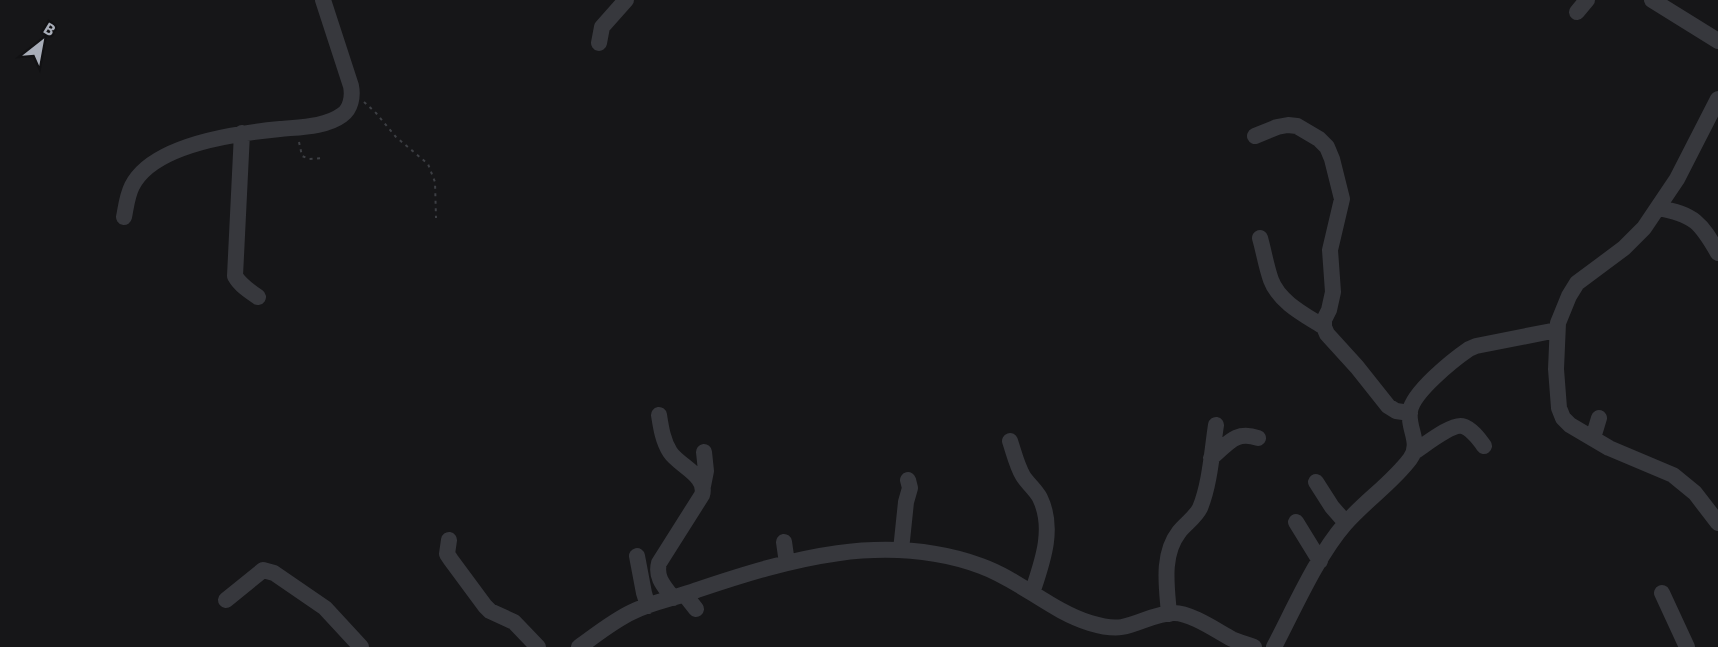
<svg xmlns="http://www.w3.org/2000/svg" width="1718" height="647" font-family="'Noto Sans',sans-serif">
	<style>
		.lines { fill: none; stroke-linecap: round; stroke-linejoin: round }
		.path { stroke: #3d3f44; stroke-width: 2; stroke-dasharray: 3 4.5; stroke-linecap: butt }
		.minor { stroke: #37383d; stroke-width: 16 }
	</style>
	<rect width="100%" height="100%" fill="#161618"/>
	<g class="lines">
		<path class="path" d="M364,102L376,113L396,137L428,164L435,182L436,218
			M299,142L302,156L309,159L324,158"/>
		<path class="minor" d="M1652,0L1718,41
			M1577,12L1587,0
			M599,43L602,27L626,0
			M1718,99L1677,179L1644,228L1624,248L1577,283L1569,296L1558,323L1556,369L1559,408L1563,418L1570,425L1609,448L1673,475L1695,493L1718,523
			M242,133L235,276C240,285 249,291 258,297
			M1255,136L1277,127L1288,125L1297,126L1319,139L1327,147L1332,159L1342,199L1330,250L1333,292L1329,310L1324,320V327L1327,334L1357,367L1388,406L1396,411L1410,413
			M1658,208C1694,214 1701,223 1718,253
			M124,217C126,207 127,196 132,186C153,144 238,133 280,129C300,127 326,127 342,115C351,109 353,96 351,86L323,0
			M1260,238C1264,252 1266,266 1271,280C1279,302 1305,315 1324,327
			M659,415C661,428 663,441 670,452C679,466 708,476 702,495L659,563C655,578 665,587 673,598
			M1593,438L1599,418
			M1010,441C1014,453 1017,466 1023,476C1028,484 1036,490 1040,498C1055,529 1042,563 1032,593
			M1414,452C1425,445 1451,424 1462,426C1471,428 1479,439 1484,446
			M1211,458C1228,444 1235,430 1258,438
			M1316,482L1332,507L1346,523
			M703,486L706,471L704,452
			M1296,522L1320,561
			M449,540L447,554L451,560L485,606L490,611L514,622L538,647
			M784,542L787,563
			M901,550L906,502L910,488L908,480
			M637,556L644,593L648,606
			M1662,593L1687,647
			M685,595L696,609
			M226,600L263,570L274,573L325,608L361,647
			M1169,614C1167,588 1161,555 1179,532C1185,524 1195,518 1200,508C1210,484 1212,451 1216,425
			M579,647C596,635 613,621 632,612C652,602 676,598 697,590C789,559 885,531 981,566C1020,580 1051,611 1090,623C1100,626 1111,629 1122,627C1139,624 1156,613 1174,613C1191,613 1217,631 1232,639C1239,642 1246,644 1254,647
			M1274,647C1294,609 1317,556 1345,524C1365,501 1392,483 1410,459C1422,443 1407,428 1410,411C1413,392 1453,360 1469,349L1476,346L1557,330"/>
	</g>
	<g transform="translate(42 42) rotate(31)" stroke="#111113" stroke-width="4.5" paint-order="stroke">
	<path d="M0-4.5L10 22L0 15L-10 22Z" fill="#a8adb8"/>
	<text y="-9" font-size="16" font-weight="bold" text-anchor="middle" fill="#a8adb8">B</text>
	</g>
</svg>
